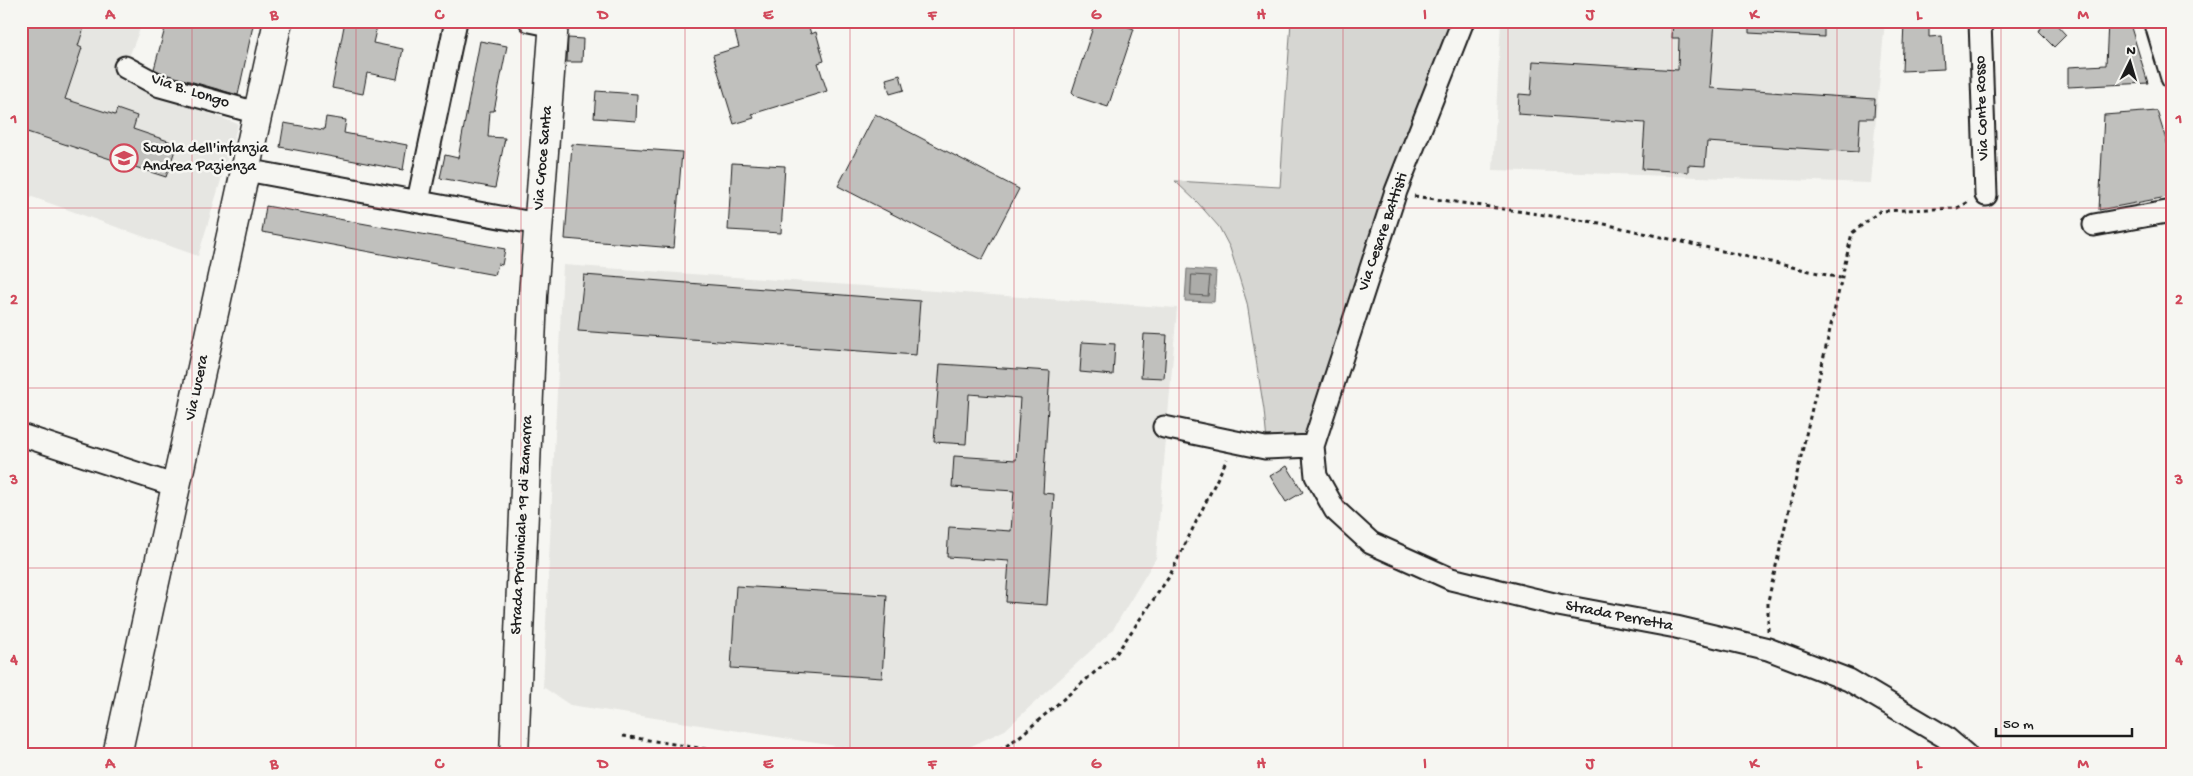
<svg xmlns="http://www.w3.org/2000/svg" width="2193" height="776" font-family="'Gochi Hand',sans-serif">
	<style>
		.built { fill: #e6e6e2 }
		.green { fill: #d6d6d2; stroke: #797977 }
		.water { fill: #acaca9; stroke: #727271 }
		.lines { fill: none; stroke-linecap: round; stroke-linejoin: round }
		.shore { stroke: #565654; stroke-width: 1 }
		.building { fill: #c0c0bd; stroke: #1c1c1c }
		.street-casing { stroke: #1c1c1c; stroke-width: 25 }
		.secondary-casing { stroke: #1c1c1c; stroke-width: 31 }
		.path { stroke: #1c1c1c; stroke-width: 3; stroke-dasharray: 4 4; stroke-linecap: butt }
		.street { stroke: #f6f6f2; stroke-width: 21 }
		.secondary { stroke: #f6f6f2; stroke-width: 28 }
		.grid { fill: none; stroke: #d1495b; stroke-width: 1; stroke-opacity: 0.55 }
		.labels { text-anchor: middle; dominant-baseline: central; stroke-width: 5; stroke-linejoin: round; paint-order: stroke }
		.street-label { font-size: 16px; fill: #1c1c1c; stroke: #f6f6f2 }
		.poi-label { font-size: 16px; fill: #1c1c1c; stroke: #f6f6f2; text-anchor: start }
		.neatline { fill: none; stroke: #d1495b; stroke-width: 2 }
		.grid-label { font-size: 16px; text-anchor: middle; font-weight: bold; fill: #d1495b }
	</style>
	<rect width="100%" height="100%" fill="#f6f6f2"/>
	<filter id="ink" filterUnits="userSpaceOnUse"><feTurbulence type="fractalNoise" baseFrequency=".02" numOctaves="2"/><feDisplacementMap in="SourceGraphic" scale="10" xChannelSelector="R" yChannelSelector="G"/><feConvolveMatrix kernelMatrix="1 2 1 2 8 2 1 2 1" color-interpolation-filters="sRGB"/></filter>
	<g filter="url(#ink)">
		<path class="built" d="M21,21H143L120,80L238,124L198,256L21,193Z
			M1501,21L1595,25L1596,21H1885L1870,183L1493,170Z
			M563,265L1177,308L1156,558L1112,631L1005,730L965,749L945,755H894L570,705L543,687Z"/>
		<path class="green" d="M1291,21H1454L1309,440L1267,442L1264,410L1247,303L1230,248L1219,227L1198,203L1175,181L1280,187Z"/>
		<path class="water" d="M1187,269L1216,271L1214,302L1185,301Z"/>
		<g class="lines">
			<path class="shore" d="M1192,275L1210,276L1208,296L1191,295Z"/>
		</g>
		<path class="building" d="M21,21H86L78,46L82,48L65,99L115,115L117,109L137,116L133,129L177,144L166,177L21,130Z
			M167,21H254L238,95L165,74L154,69Z
			M345,21H370L369,24L377,26L373,43L403,49L397,79L367,73L363,94L332,88Z
			M732,21H807L811,34L816,32L824,61L818,63L827,91L752,114L754,118L734,124L713,55L739,47Z
			M1095,21H1112L1134,29L1108,107L1077,97L1072,92Z
			M1673,21H1715L1710,88L1875,99L1874,118H1860L1858,152L1707,142L1705,166L1688,165V172L1642,169L1645,123L1518,114L1519,94L1531,95L1533,61L1678,70L1679,38H1672Z
			M1749,21H1824V37L1749,33Z
			M1904,21H1929V37L1942,36L1944,69L1902,71Z
			M2045,21H2053L2066,35L2054,47L2039,32Z
			M2108,21H2129L2148,83L2068,87V67L2106,65Z
			M568,38L583,39L582,62H567Z
			M480,41L507,46L494,111H490L488,137L505,138L495,188L440,178L445,155L458,158Z
			M900,75L904,90L890,94L886,79Z
			M596,91L637,94L636,121L594,118Z
			M2157,111L2172,159V196L2099,210L2104,115Z
			M875,114L1019,189L982,260L838,186Z
			M326,117L346,120L344,133L407,145L403,170L280,147L284,123L324,130Z
			M572,144L682,152L674,248L565,239Z
			M732,163L785,166L781,233L728,230Z
			M266,206L505,249L502,265L498,264L495,275L262,232Z
			M584,275L920,301L916,355L578,331Z
			M1144,334L1167,335L1164,378L1141,377Z
			M1082,342L1115,344L1113,375L1080,372Z
			M940,364L1050,371L1043,493L1054,494L1047,605L1006,602L1009,561L947,557L949,527L1011,531L1014,491L952,487L954,456L1016,460L1020,398L969,394L966,444L934,442Z
			M1287,466L1303,492L1286,502L1270,476Z
			M736,586L887,595L882,678L731,668Z"/>
		<g class="lines">
			<g class="street-casing">
				<path id="street" d="M530,21L554,26
					M1463,21L1396,191L1313,446L1316,476L1335,510L1371,543L1451,579L1558,605L1676,627L1768,649L1849,680L1945,737L1966,755
					M1980,21L1986,195
					M2155,21L2172,78
					M125,67L160,86L257,113
					M246,170L538,224
					M418,201L456,21
					M2094,225L2172,211
					M1164,427L1265,448L1313,446
					M21,435L176,486"/>
			</g>
			<g class="secondary-casing">
				<path id="secondary" d="M117,755L278,21
					M514,755L533,296L554,21"/>
			</g>
			<path class="path" d="M1414,196L1600,223L1840,278
				M1768,631V601L1852,233L1880,211L1957,208L1969,202
				M623,736L743,755
				M993,755L1019,737L1116,654L1169,577L1227,459"/>
			<use href="#street" class="street"/>
			<use href="#secondary" class="secondary"/>
		</g>
	</g>
	<path class="grid" d="M192,21V755M356,21V755M521,21V755M685,21V755M850,21V755M1014,21V755M1179,21V755M1343,21V755M1508,21V755M1672,21V755M1837,21V755M2001,21V755M21,208H2172M21,388H2172M21,568H2172"/>
	<defs>
		<g id="school-ring" transform="scale(1.4375)"><circle r="9.5" fill="#f6f6f2" stroke="#d1495b" stroke-width="1.5"/><path d="M0-5L7-2L0 1L-7-2ZM-4 1L0 2.5L4 1V4Q0 6-4 4Z" fill="#d1495b"/></g>
	</defs>
	<g fill-rule="evenodd">
		<use href="#school-ring" x="124" y="158"/>
	</g>
	<g class="labels">
		<g class="street-label">
			<text transform="translate(190 92) rotate(18)">Via B. Longo</text>
			<text transform="translate(1983 108) rotate(-92)">Via Conte Rosso</text>
			<text transform="translate(544 158) rotate(-85)">Via Croce Santa</text>
			<text transform="translate(1384 232) rotate(-71)">Via Cesare Battisti</text>
			<text transform="translate(198 388) rotate(-78)">Via Lucera</text>
			<text transform="translate(523 525) rotate(-87)">Strada Provinciale 19 di Zamarra</text>
			<text transform="translate(1619 617) rotate(11)">Strada Perretta</text>
		</g>
		<g class="poi-label">
			<text x="143" y="149">Scuola dell'infanzia<tspan x="143" dy="18">Andrea Pazienza</tspan></text>
		</g>
	</g>
	<rect width="2193" height="776" fill="none" stroke="#f6f6f2" stroke-width="55"/>
	<g transform="translate(2130 62) rotate(5)" stroke="#f6f6f2" stroke-width="4" paint-order="stroke">
	<path d="M0-4L9 19L0 12L-9 19Z" fill="#1c1c1c"/>
	<text y="-8" font-size="14" font-weight="bold" text-anchor="middle" fill="#1c1c1c">N</text>
	</g>
	<path d="M1996 728v8h136v-8" fill="none" stroke="#1c1c1c" stroke-width="2.5"/>
	<text x="2003" y="728" font-size="15" fill="#1c1c1c" stroke="#f6f6f2" stroke-width="4" paint-order="stroke">50 m</text>
	<rect x="28" y="28" width="2138" height="720" class="neatline"/>
	<g class="grid-label">
		<text x="110" y="19">A</text>
		<text x="274" y="19">B</text>
		<text x="439" y="19">C</text>
		<text x="603" y="19">D</text>
		<text x="768" y="19">E</text>
		<text x="932" y="19">F</text>
		<text x="1096" y="19">G</text>
		<text x="1261" y="19">H</text>
		<text x="1425" y="19">I</text>
		<text x="1590" y="19">J</text>
		<text x="1754" y="19">K</text>
		<text x="1919" y="19">L</text>
		<text x="2083" y="19">M</text>
		<text x="14" y="123">1</text>
		<text x="2179" y="123">1</text>
		<text x="14" y="304">2</text>
		<text x="2179" y="304">2</text>
		<text x="14" y="484">3</text>
		<text x="2179" y="484">3</text>
		<text x="14" y="664">4</text>
		<text x="2179" y="664">4</text>
		<text x="110" y="768">A</text>
		<text x="274" y="768">B</text>
		<text x="439" y="768">C</text>
		<text x="603" y="768">D</text>
		<text x="768" y="768">E</text>
		<text x="932" y="768">F</text>
		<text x="1096" y="768">G</text>
		<text x="1261" y="768">H</text>
		<text x="1425" y="768">I</text>
		<text x="1590" y="768">J</text>
		<text x="1754" y="768">K</text>
		<text x="1919" y="768">L</text>
		<text x="2083" y="768">M</text>
	</g>
</svg>
